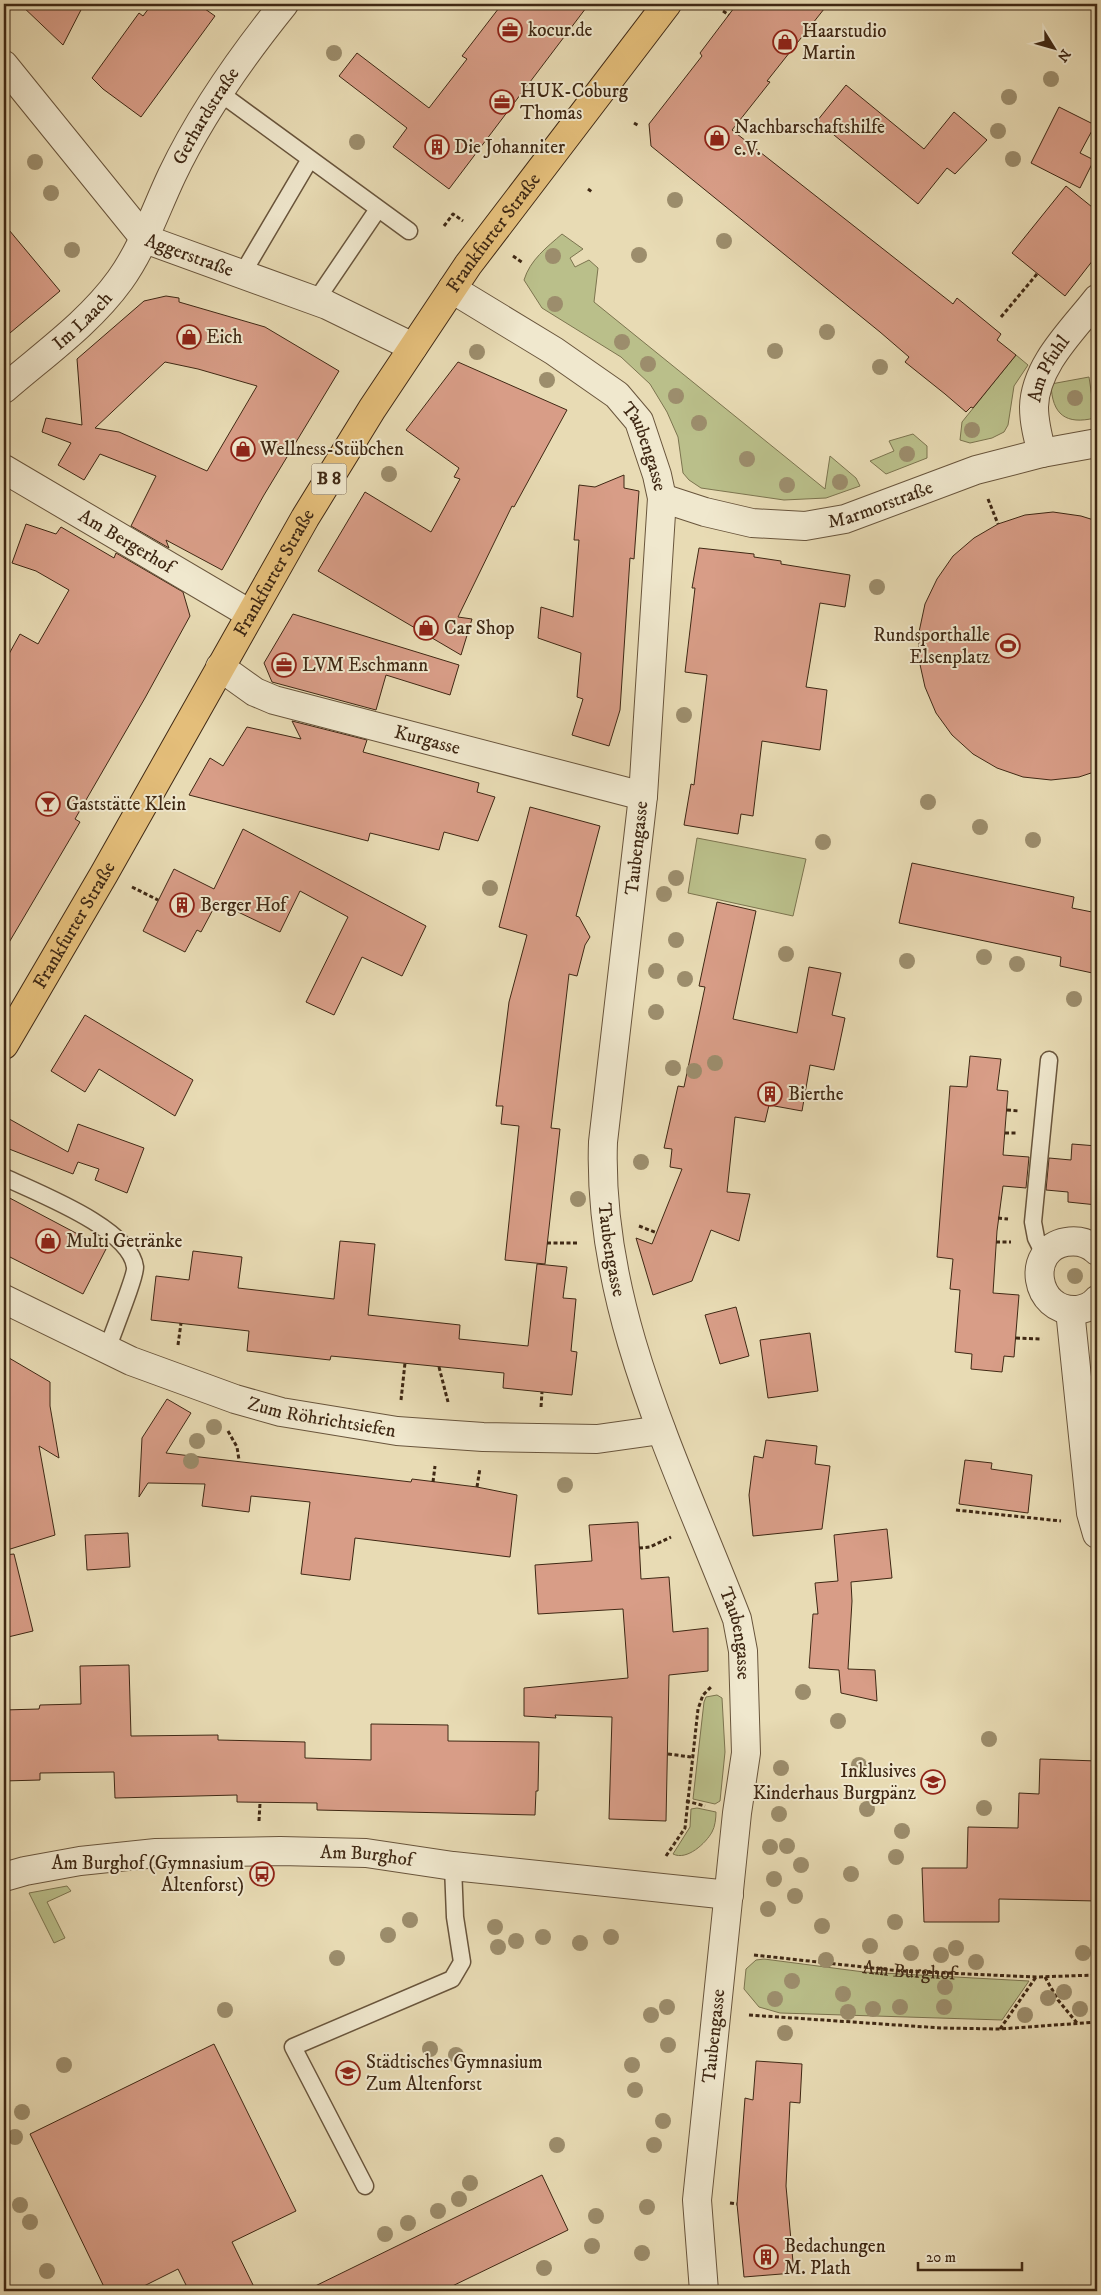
<svg xmlns="http://www.w3.org/2000/svg" width="1101" height="2295" font-family="'IM FELL DW Pica',serif">
	<style>
		.green { fill: #babf8a; stroke: #7c744f }
		.building { fill: #d89d87; stroke: #3f2814; fill-rule: evenodd }
		.lines { fill: none; stroke-linecap: round; stroke-linejoin: round }
		.service-casing { stroke: #69553c; stroke-width: 19 }
		.minor-casing { stroke: #69553c; stroke-width: 30 }
		.primary-casing { stroke: #3f2814; stroke-width: 30 }
		.path { stroke: #3f2814; stroke-width: 3; stroke-dasharray: 4 2.5; stroke-linecap: butt }
		.service { stroke: #f0e8ce; stroke-width: 16 }
		.minor { stroke: #f0e8ce; stroke-width: 28 }
		.primary { stroke: #e4be7a; stroke-width: 28 }
		.tree { fill: #9c8d6c }
		.labels { text-anchor: middle; dominant-baseline: central; stroke-width: 4; stroke-linejoin: round; paint-order: stroke }
		.shield { fill: #f0e8ce; stroke: #74624c; stroke-width: 1 }
		.shield-label { font-size: 18px; font-weight: bold; fill: #3f2814 }
		.poi-label { font-size: 19px; fill: #3f2814; stroke: #f0e8ce; text-anchor: start }
		.street-label { font-size: 19px; fill: #3f2814; stroke: #f0e8ce }
	</style>
	<rect width="100%" height="100%" fill="#e8dbb4"/>
	<filter id="stains"><feTurbulence type="fractalNoise" baseFrequency=".004" numOctaves="4"/><feColorMatrix values="0 0 0 0 .2 0 0 0 0 .09 0 0 0 0 .02 0 0 0 .5 -.17"/></filter>
	<radialGradient id="worn" r=".72"><stop offset=".6" stop-color="#630" stop-opacity="0"/><stop offset="1" stop-color="#630" stop-opacity=".3"/></radialGradient>
	<path class="green" d="M562,234L583,249L570,258L575,267L589,260L598,268L594,302L825,489L830,456L856,478L860,486L826,498L784,500L701,488L689,480L683,473L678,437L667,412L650,384L621,357L542,308L524,280C530,260 547,247 562,234Z
		M1016,355L1028,365L1014,386L1008,425L1004,432L992,438L970,443L960,440L962,422Z
		M1089,377L1095,418C1066,425 1052,415 1051,384Z
		M913,434L927,446V458L886,474L870,461L894,451L889,441Z
		M697,838L806,859L793,916L688,893Z
		M717,1695L722,1698L725,1752L720,1801L715,1804L693,1799L704,1702L706,1697Z
		M697,1808L716,1812C716,1818 715,1827 712,1832C706,1843 687,1861 673,1854L690,1827L691,1809Z
		M67,1886L71,1891L47,1902L65,1938L54,1943L29,1893Z
		M764,1959L864,1972L1029,1981L1002,2020L780,2013L759,2007L744,1989L746,1969L756,1960Z"/>
	<path class="building" d="M20,4H84L63,45Z
		M152,4H198L215,16L141,117L103,89L92,78L139,13L143,16Z
		M502,4H589L449,189L393,147L407,128L339,76L357,53L429,108L467,59L462,56Z
		M737,4H828L767,81L770,82L732,130L953,304L957,298L1001,334L997,340L1016,355L973,408L971,407L966,412L945,394L905,362L909,357L880,332L651,146L649,124L702,56L700,53Z
		M846,85L924,149L954,112L987,140L955,174L947,168L918,204L817,121Z
		M1059,107L1095,125L1080,153L1094,160L1080,188L1031,163Z
		M1066,186L1097,211V255L1065,296L1012,253Z
		M4,224L60,291L4,338Z
		M166,296L179,298V302L265,327L339,371L264,495L222,570L166,540L169,548L131,526L156,476L100,454L84,480L58,465L71,443L42,432L46,418L82,425L77,359L144,301ZM165,362L198,369L257,386L207,471L119,432L95,428Z
		M458,362L567,410L514,507L512,506L458,617L472,619L461,655L318,571L365,492L431,532L460,479L454,477L459,468L406,430Z
		M624,475V488L639,491L634,559L630,558L620,710L609,746L572,735L583,699L577,697L581,653L538,638L541,607L573,617L579,540H574L579,485L595,487Z
		M1053,512L1081,516L1097,521V771L1079,777L1051,780L1023,777L997,768L973,754L952,735L936,713L925,687L919,660V632L925,604L937,579L953,556L974,538L998,524L1025,515Z
		M26,524L56,534L61,527L114,558L116,553L183,592L190,616L145,698L75,819L80,822L4,951V663L20,634L38,644L69,590L36,571L12,563Z
		M699,548L754,554V557L781,561V564L850,575L845,607L820,603L806,687L827,690L820,750L762,741L753,816L741,814L738,834L684,825L691,784L694,785L707,675L685,672L695,588H692Z
		M293,614L459,665L450,695L386,675L376,710L272,682L264,663Z
		M292,721L367,740L363,752L479,783L477,792L495,797L478,841L444,832L439,850L370,833L368,841L189,795L210,758L223,766L247,727L301,739Z
		M530,807L600,826L576,916L579,917L590,937L585,945L577,976L569,974L551,1128L560,1129L545,1264L505,1260L519,1126L501,1124L503,1106H496L509,1002L527,935L499,927Z
		M243,829L426,926L402,976L362,957L334,1015L306,1002L348,917L300,891L280,932L217,902L201,932L197,930L185,952L143,931L174,869L214,889Z
		M912,863L1074,897L1072,908L1097,913V974L1060,966L1061,957L899,923Z
		M717,902L756,911L733,1019L797,1033L809,967L841,973L832,1015L845,1018L834,1070L810,1065L802,1111L769,1105L765,1122L735,1117L727,1192L750,1194L739,1241L711,1230L692,1281L653,1295L636,1238L652,1244L682,1169L670,1167L672,1149L664,1148L678,1086L684,1087L705,987L699,986Z
		M85,1015L193,1080L175,1116L99,1069L85,1092L51,1071Z
		M970,1056L1001,1059L997,1090L1008,1091L1003,1155L1029,1157L1026,1188L1003,1186L997,1231L993,1293L1019,1295L1014,1357L1004,1356L1002,1372L971,1369L972,1354L955,1352L960,1290L950,1289L953,1259L937,1257L950,1086L967,1087Z
		M4,1116L68,1152L78,1124L144,1148L127,1193L95,1180L99,1169L78,1162L73,1174L4,1147Z
		M1072,1144L1097,1146V1205L1068,1202V1192L1046,1190L1049,1158L1071,1160Z
		M4,1195L106,1249L83,1294L4,1254Z
		M340,1241L375,1244L368,1315L460,1325L459,1339L528,1346L537,1264L567,1267L563,1298L576,1299L571,1351L577,1352L572,1395L503,1388L504,1373L331,1356L330,1360L247,1351L249,1331L151,1320L156,1276L189,1280L193,1251L242,1257L238,1288L334,1299Z
		M736,1307L749,1356L720,1364L705,1315Z
		M810,1333L818,1391L768,1398L760,1340Z
		M4,1355L50,1382V1406L59,1458L39,1446L55,1535L4,1551Z
		M167,1399L191,1413L166,1453L411,1482L412,1479L477,1487L517,1495L510,1557L355,1538L350,1580L301,1574L310,1502L251,1496L249,1512L202,1506L205,1484L148,1483L139,1497L142,1438Z
		M766,1440L817,1446L815,1464L830,1466L822,1529L753,1536L749,1495L754,1456L763,1458Z
		M965,1460L992,1463L991,1469L1032,1475L1028,1513L959,1504Z
		M638,1522L641,1579L669,1577L673,1632L708,1628V1671L669,1675L666,1821L609,1819L612,1717L555,1715L556,1718L524,1716V1688L628,1678L623,1609L538,1614L535,1565L592,1561L589,1525Z
		M887,1529L892,1578L851,1582L852,1601L848,1669L875,1670L877,1701L841,1693L839,1670L809,1668L813,1614H818L815,1583L838,1581L834,1535Z
		M128,1533L130,1567L87,1570L85,1535Z
		M14,1554L33,1631L4,1638V1555Z
		M129,1665L131,1736L218,1735V1740L305,1742V1758L371,1760V1724L448,1725V1741L539,1742L538,1791H536L535,1815L317,1810V1803L237,1802V1795L115,1798L114,1772L40,1773V1780L4,1781V1710L39,1709L40,1705L81,1704L80,1666Z
		M1040,1759L1097,1761V1901L999,1899V1922H924L922,1868H967L968,1827L1018,1828L1019,1793L1039,1794Z
		M214,2044L296,2211L232,2242L256,2291H189L178,2269L134,2291H106L30,2134Z
		M756,2061L802,2064L800,2103L790,2102L786,2186L794,2273L744,2277L737,2204L745,2098L753,2100Z
		M542,2175L568,2230L442,2291H305Z"/>
	<g class="lines">
		<g class="service-casing">
			<path id="service" d="M220,93L409,231
				M241,276L310,159
				M315,302L378,209
				M4,1177C37,1193 130,1228 135,1267C136,1276 111,1337 107,1350
				M1045,1256L1036,1238L1033,1222L1049,1060
				M365,2186L293,2047L452,1979L462,1962L455,1917L453,1866"/>
		</g>
		<g class="minor-casing">
			<g id="minor">
				<path id="s2" d="M4,65L145,239L327,305L413,347"/>
				<path id="s3" d="M452,289L554,351L617,395L639,421L657,475L662,498L643,796L603,1142C597,1310 678,1466 737,1619L743,1651L746,1753L737,1813L697,2200L704,2291"/>
				<path id="s4" d="M4,389C43,355 89,323 120,280C143,248 155,211 172,175C201,114 242,56 284,4"/>
				<path id="s5" d="M1042,453C1038,438 1034,423 1034,407C1035,365 1073,330 1097,299"/>
				<path id="s6" d="M4,469L250,614"/>
				<path id="s7" d="M662,498L705,512L752,523L805,526L845,519L976,470L1042,453L1097,443"/>
				<path id="s8" d="M220,667L255,692L274,700L643,796"/>
				<path d="M1097,1251C1088,1242 1078,1240 1066,1242C1025,1249 1034,1313 1077,1310C1084,1309 1092,1306 1097,1300"/>
				<path id="s9" d="M4,1299L131,1361L235,1399L281,1412L397,1431L483,1437L597,1439L661,1430"/>
				<path d="M1070,1310L1091,1513L1097,1534"/>
				<path id="s10" d="M4,1877L25,1871L80,1861L156,1853L280,1851L366,1853L453,1866L729,1895"/>
			</g>
		</g>
		<g class="primary-casing">
			<g id="primary">
				<path id="s11" d="M4,1045L104,874L305,518L372,409L468,265L667,4"/>
			</g>
		</g>
		<g class="path">
			<path d="M723,11L729,15"/>
			<path d="M634,123L639,126"/>
			<path d="M588,189L592,192"/>
			<path d="M444,226L453,214L463,221"/>
			<path d="M513,256L523,263"/>
			<path d="M1001,317L1037,274"/>
			<path d="M988,499L998,524"/>
			<path d="M132,887L158,900"/>
			<path d="M1007,1110L1019,1111"/>
			<path d="M1005,1133H1017"/>
			<path d="M998,1218L1008,1219"/>
			<path d="M639,1226L657,1233"/>
			<path d="M996,1242H1011"/>
			<path d="M547,1243H579"/>
			<path d="M1016,1338L1042,1339"/>
			<path d="M178,1345L181,1323"/>
			<path d="M439,1367L448,1402"/>
			<path d="M401,1400L405,1363"/>
			<path d="M541,1407L542,1392"/>
			<path d="M228,1431L237,1447L239,1460"/>
			<path d="M433,1482L435,1466"/>
			<path d="M477,1487L480,1468"/>
			<path d="M956,1510L1061,1521"/>
			<path d="M639,1548L650,1547L671,1537"/>
			<path d="M668,1754L691,1757"/>
			<path d="M686,1801L705,1806"/>
			<path d="M259,1821L260,1803"/>
			<path d="M666,1856L685,1828L698,1709L703,1695L712,1686"/>
			<path id="s1" d="M754,1955L900,1971L1036,1977L1097,1975"/>
			<path d="M1045,1977L1058,2000L1077,2023"/>
			<path d="M749,2015L941,2028L1000,2029L1097,2022"/>
			<path d="M1000,2029L1036,1977"/>
			<path d="M730,2203L737,2204"/>
		</g>
		<use href="#service" class="service"/>
		<use href="#minor" class="minor"/>
		<use href="#primary" class="primary"/>
	</g>
	<g class="tree">
		<circle cx="334" cy="53" r="8"/>
		<circle cx="1051" cy="79" r="8"/>
		<circle cx="1009" cy="97" r="8"/>
		<circle cx="998" cy="131" r="8"/>
		<circle cx="357" cy="142" r="8"/>
		<circle cx="1013" cy="159" r="8"/>
		<circle cx="35" cy="162" r="8"/>
		<circle cx="51" cy="193" r="8"/>
		<circle cx="675" cy="200" r="8"/>
		<circle cx="724" cy="241" r="8"/>
		<circle cx="72" cy="250" r="8"/>
		<circle cx="639" cy="255" r="8"/>
		<circle cx="553" cy="256" r="8"/>
		<circle cx="555" cy="304" r="8"/>
		<circle cx="827" cy="332" r="8"/>
		<circle cx="622" cy="342" r="8"/>
		<circle cx="775" cy="351" r="8"/>
		<circle cx="477" cy="352" r="8"/>
		<circle cx="648" cy="364" r="8"/>
		<circle cx="880" cy="367" r="8"/>
		<circle cx="547" cy="380" r="8"/>
		<circle cx="676" cy="396" r="8"/>
		<circle cx="1075" cy="398" r="8"/>
		<circle cx="699" cy="423" r="8"/>
		<circle cx="972" cy="430" r="8"/>
		<circle cx="907" cy="454" r="8"/>
		<circle cx="747" cy="459" r="8"/>
		<circle cx="389" cy="474" r="8"/>
		<circle cx="840" cy="482" r="8"/>
		<circle cx="787" cy="485" r="8"/>
		<circle cx="877" cy="587" r="8"/>
		<circle cx="684" cy="715" r="8"/>
		<circle cx="928" cy="802" r="8"/>
		<circle cx="980" cy="827" r="8"/>
		<circle cx="1033" cy="840" r="8"/>
		<circle cx="823" cy="842" r="8"/>
		<circle cx="676" cy="878" r="8"/>
		<circle cx="490" cy="888" r="8"/>
		<circle cx="664" cy="894" r="8"/>
		<circle cx="676" cy="940" r="8"/>
		<circle cx="786" cy="954" r="8"/>
		<circle cx="984" cy="957" r="8"/>
		<circle cx="907" cy="961" r="8"/>
		<circle cx="1017" cy="964" r="8"/>
		<circle cx="656" cy="971" r="8"/>
		<circle cx="685" cy="979" r="8"/>
		<circle cx="1074" cy="999" r="8"/>
		<circle cx="656" cy="1012" r="8"/>
		<circle cx="715" cy="1063" r="8"/>
		<circle cx="673" cy="1068" r="8"/>
		<circle cx="694" cy="1071" r="8"/>
		<circle cx="641" cy="1162" r="8"/>
		<circle cx="578" cy="1199" r="8"/>
		<circle cx="1075" cy="1276" r="8"/>
		<circle cx="214" cy="1427" r="8"/>
		<circle cx="197" cy="1441" r="8"/>
		<circle cx="191" cy="1461" r="8"/>
		<circle cx="565" cy="1485" r="8"/>
		<circle cx="803" cy="1692" r="8"/>
		<circle cx="838" cy="1721" r="8"/>
		<circle cx="989" cy="1739" r="8"/>
		<circle cx="859" cy="1765" r="8"/>
		<circle cx="781" cy="1768" r="8"/>
		<circle cx="984" cy="1808" r="8"/>
		<circle cx="867" cy="1809" r="8"/>
		<circle cx="779" cy="1814" r="8"/>
		<circle cx="902" cy="1831" r="8"/>
		<circle cx="787" cy="1846" r="8"/>
		<circle cx="770" cy="1847" r="8"/>
		<circle cx="896" cy="1857" r="8"/>
		<circle cx="801" cy="1865" r="8"/>
		<circle cx="851" cy="1874" r="8"/>
		<circle cx="774" cy="1879" r="8"/>
		<circle cx="795" cy="1896" r="8"/>
		<circle cx="768" cy="1909" r="8"/>
		<circle cx="410" cy="1920" r="8"/>
		<circle cx="895" cy="1922" r="8"/>
		<circle cx="822" cy="1926" r="8"/>
		<circle cx="495" cy="1927" r="8"/>
		<circle cx="388" cy="1935" r="8"/>
		<circle cx="543" cy="1937" r="8"/>
		<circle cx="611" cy="1937" r="8"/>
		<circle cx="516" cy="1941" r="8"/>
		<circle cx="580" cy="1943" r="8"/>
		<circle cx="870" cy="1946" r="8"/>
		<circle cx="498" cy="1947" r="8"/>
		<circle cx="956" cy="1948" r="8"/>
		<circle cx="911" cy="1953" r="8"/>
		<circle cx="1083" cy="1953" r="8"/>
		<circle cx="941" cy="1955" r="8"/>
		<circle cx="337" cy="1958" r="8"/>
		<circle cx="826" cy="1960" r="8"/>
		<circle cx="976" cy="1962" r="8"/>
		<circle cx="792" cy="1981" r="8"/>
		<circle cx="945" cy="1987" r="8"/>
		<circle cx="1064" cy="1992" r="8"/>
		<circle cx="843" cy="1994" r="8"/>
		<circle cx="1048" cy="1998" r="8"/>
		<circle cx="775" cy="1999" r="8"/>
		<circle cx="667" cy="2007" r="8"/>
		<circle cx="900" cy="2007" r="8"/>
		<circle cx="944" cy="2007" r="8"/>
		<circle cx="873" cy="2009" r="8"/>
		<circle cx="1080" cy="2009" r="8"/>
		<circle cx="225" cy="2010" r="8"/>
		<circle cx="848" cy="2012" r="8"/>
		<circle cx="651" cy="2015" r="8"/>
		<circle cx="1025" cy="2015" r="8"/>
		<circle cx="785" cy="2033" r="8"/>
		<circle cx="668" cy="2045" r="8"/>
		<circle cx="430" cy="2049" r="8"/>
		<circle cx="456" cy="2055" r="8"/>
		<circle cx="64" cy="2065" r="8"/>
		<circle cx="632" cy="2065" r="8"/>
		<circle cx="635" cy="2090" r="8"/>
		<circle cx="22" cy="2112" r="8"/>
		<circle cx="663" cy="2121" r="8"/>
		<circle cx="15" cy="2137" r="8"/>
		<circle cx="557" cy="2145" r="8"/>
		<circle cx="654" cy="2145" r="8"/>
		<circle cx="470" cy="2183" r="8"/>
		<circle cx="459" cy="2199" r="8"/>
		<circle cx="20" cy="2205" r="8"/>
		<circle cx="647" cy="2207" r="8"/>
		<circle cx="438" cy="2211" r="8"/>
		<circle cx="596" cy="2216" r="8"/>
		<circle cx="30" cy="2222" r="8"/>
		<circle cx="408" cy="2223" r="8"/>
		<circle cx="385" cy="2234" r="8"/>
		<circle cx="592" cy="2246" r="8"/>
		<circle cx="642" cy="2253" r="8"/>
		<circle cx="544" cy="2268" r="8"/>
		<circle cx="47" cy="2271" r="8"/>
	</g>
	<defs>
		<g id="office-ring" transform="scale(1.25)"><circle r="9.5" fill="#f0e8ce" stroke="#8f2418" stroke-width="1.5"/><path d="M-6-3h4V-5.5h4V-3h4V5H-6ZM-1-4.5V-3h2v-1.5ZM-6 0V1H6V0Z" fill="#8f2418"/></g>
		<g id="shop-ring" transform="scale(1.25)"><circle r="9.5" fill="#f0e8ce" stroke="#8f2418" stroke-width="1.5"/><path d="M-5-2.5h2.3a2.7 3.5 0 0 1 5.4 0H5L5.5 6h-11ZM-1.5-2.5h3a1.5 2.3 0 0 0-3 0Z" fill="#8f2418"/></g>
		<g id="building-ring" transform="scale(1.25)"><circle r="9.5" fill="#f0e8ce" stroke="#8f2418" stroke-width="1.5"/><path d="M-4-6H4V6H1V3H-1V6H-4ZM-2.5-4.3h1.7v1.8h-1.7ZM.8-4.3h1.7v1.8H.8ZM-2.5-1h1.7V.8h-1.7ZM.8-1h1.7V.8H.8Z" fill="#8f2418"/></g>
		<g id="stadium-ring" transform="scale(1.25)"><circle r="9.5" fill="#f0e8ce" stroke="#8f2418" stroke-width="1.5"/><path d="M0-5a6.5 5 0 1 0 0 10a6.5 5 0 1 0 0-10ZM-3.5-1.8h7v3.6h-7Z" fill="#8f2418"/></g>
		<g id="bar-ring" transform="scale(1.25)"><circle r="9.5" fill="#f0e8ce" stroke="#8f2418" stroke-width="1.5"/><path d="M-6-5H6L.8 .8V4.5H3.5V6h-7V4.5H-.8V.8Z" fill="#8f2418"/></g>
		<g id="school-ring" transform="scale(1.25)"><circle r="9.5" fill="#f0e8ce" stroke="#8f2418" stroke-width="1.5"/><path d="M0-5L7-2L0 1L-7-2ZM-4 1L0 2.5L4 1V4Q0 6-4 4Z" fill="#8f2418"/></g>
		<g id="bus-ring" transform="scale(1.25)"><circle r="9.5" fill="#f0e8ce" stroke="#8f2418" stroke-width="1.5"/><path d="M-5-6H5V4H4V6H2V4H-2V6H-4V4H-5ZM-3.5-4V0h7V-4ZM-3.5 1.2v1.5H-2V1.2ZM2 1.2v1.5H3.5V1.2Z" fill="#8f2418"/></g>
	</defs>
	<g fill-rule="evenodd">
		<use href="#office-ring" x="510" y="30"/>
		<use href="#shop-ring" x="785" y="42"/>
		<use href="#office-ring" x="502" y="102"/>
		<use href="#shop-ring" x="717" y="138"/>
		<use href="#building-ring" x="437" y="147"/>
		<use href="#shop-ring" x="189" y="337"/>
		<use href="#shop-ring" x="243" y="449"/>
		<use href="#shop-ring" x="426" y="628"/>
		<use href="#stadium-ring" x="1008" y="646"/>
		<use href="#office-ring" x="284" y="665"/>
		<use href="#bar-ring" x="48" y="804"/>
		<use href="#building-ring" x="182" y="905"/>
		<use href="#building-ring" x="770" y="1094"/>
		<use href="#shop-ring" x="48" y="1241"/>
		<use href="#school-ring" x="933" y="1782"/>
		<use href="#bus-ring" x="262" y="1874"/>
		<use href="#school-ring" x="348" y="2073"/>
		<use href="#building-ring" x="766" y="2257"/>
	</g>
	<g class="labels">
		<rect class="shield" x="311.5" y="463.5" width="35" height="31" rx="4"/>
		<g class="shield-label">
			<text x="329" y="479">B 8</text>
		</g>
		<g class="poi-label">
			<text x="528" y="30">kocur.de</text>
			<text x="802" y="31">Haarstudio<tspan x="802" dy="22">Martin</tspan></text>
			<text x="520" y="91">HUK-Coburg<tspan x="520" dy="22">Thomas</tspan></text>
			<text x="734" y="127">Nachbarschaftshilfe<tspan x="734" dy="22">e.V.</tspan></text>
			<text x="454" y="147">Die Johanniter</text>
			<text x="206" y="337">Eich</text>
			<text x="260" y="449">Wellness-Stübchen</text>
			<text x="444" y="628">Car Shop</text>
			<text x="990" y="635" text-anchor="end">Rundsporthalle<tspan x="990" dy="22">Elsenplatz</tspan></text>
			<text x="302" y="665">LVM Eschmann</text>
			<text x="66" y="804">Gaststätte Klein</text>
			<text x="200" y="905">Berger Hof</text>
			<text x="788" y="1094">Bierthe</text>
			<text x="66" y="1241">Multi Getränke</text>
			<text x="916" y="1771" text-anchor="end">Inklusives<tspan x="916" dy="22">Kinderhaus Burgpänz</tspan></text>
			<text x="244" y="1863" text-anchor="end">Am Burghof (Gymnasium<tspan x="244" dy="22">Altenforst)</tspan></text>
			<text x="366" y="2062">Städtisches Gymnasium<tspan x="366" dy="22">Zum Altenforst</tspan></text>
			<text x="784" y="2246">Bedachungen<tspan x="784" dy="22">M. Plath</tspan></text>
		</g>
		<g class="street-label">
			<text stroke="none"><textPath href="#s4" startOffset="345">Gerhardstraße</textPath></text>
			<text stroke="none"><textPath href="#s11" startOffset="949">Frankfurter Straße</textPath></text>
			<text stroke="none"><textPath href="#s2" startOffset="271">Aggerstraße</textPath></text>
			<text stroke="none"><textPath href="#s4" startOffset="104">Im Laach</textPath></text>
			<text stroke="none"><textPath href="#s5" startOffset="88">Am Pfuhl</textPath></text>
			<text stroke="none"><textPath href="#s3" startOffset="256">Taubengasse</textPath></text>
			<text stroke="none"><textPath href="#s7" startOffset="225">Marmorstraße</textPath></text>
			<text stroke="none"><textPath href="#s6" startOffset="142">Am Bergerhof</textPath></text>
			<text stroke="none"><textPath href="#s11" startOffset="544">Frankfurter Straße</textPath></text>
			<text stroke="none"><textPath href="#s8" startOffset="222">Kurgasse</textPath></text>
			<text transform="translate(637 848) rotate(-84)">Taubengasse</text>
			<text stroke="none"><textPath href="#s11" startOffset="139">Frankfurter Straße</textPath></text>
			<text stroke="none"><textPath href="#s3" startOffset="1066">Taubengasse</textPath></text>
			<text stroke="none"><textPath href="#s9" startOffset="341">Zum Röhrichtsiefen</textPath></text>
			<text stroke="none"><textPath href="#s3" startOffset="1471">Taubengasse</textPath></text>
			<text stroke="none"><textPath href="#s10" startOffset="365">Am Burghof</textPath></text>
			<text stroke="none"><textPath href="#s1" startOffset="156">Am Burghof</textPath></text>
			<text transform="translate(714 2036) rotate(-84)">Taubengasse</text>
		</g>
	</g>
	<rect width="1101" height="2295" fill="none" stroke="#e8dbb4" stroke-width="20"/>
	<rect x="5" y="5" width="1091" height="2285" fill="none" stroke="#3f2814" stroke-width="2.5"/>
	<rect x="10" y="10" width="1081" height="2275" fill="none" stroke="#3f2814"/>
	<g transform="translate(1054 48) rotate(127)" stroke="#f0e8ce" stroke-width="4" paint-order="stroke">
	<path d="M0-4L9 19L0 12L-9 19Z" fill="#3f2814"/>
	<text y="-8" font-size="14" font-weight="bold" text-anchor="middle" fill="#3f2814">N</text>
	</g>
	<path d="M918 2262v8h104v-8" fill="none" stroke="#3f2814" stroke-width="2.5"/>
	<text x="926" y="2262" font-size="15" fill="#3f2814" stroke="#f0e8ce" stroke-width="4" paint-order="stroke">20 m</text>
	<rect width="100%" height="100%" filter="url(#stains)"/>
	<rect width="100%" height="100%" fill="url(#worn)"/>
</svg>
